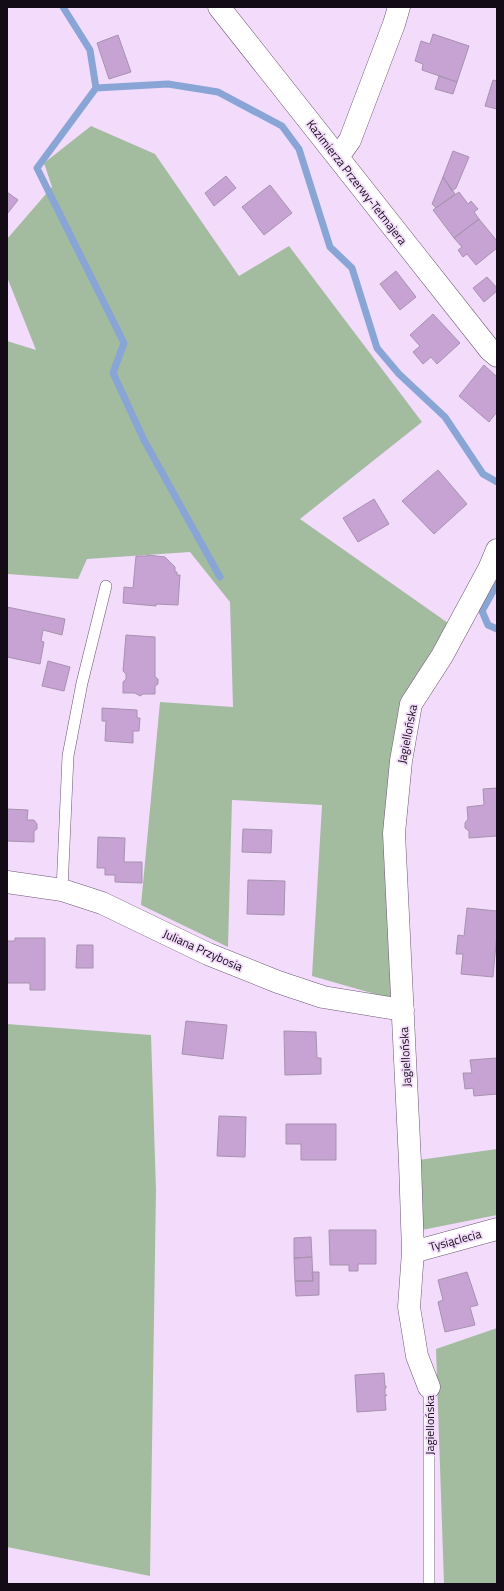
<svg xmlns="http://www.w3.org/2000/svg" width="504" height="1591" font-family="'Titillium Web',sans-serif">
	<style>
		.green { fill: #a3bca0 }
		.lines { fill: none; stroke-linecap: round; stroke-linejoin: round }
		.stream { stroke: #89a5d5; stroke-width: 7 }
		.building { fill: #c6a3d3; stroke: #a792af }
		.lane-casing { stroke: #6b5772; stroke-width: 12 }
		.street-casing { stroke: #6b5772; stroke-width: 23 }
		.lane { stroke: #fff; stroke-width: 11 }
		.street { stroke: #fff; stroke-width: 22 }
		.labels { text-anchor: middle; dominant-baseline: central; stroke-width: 3.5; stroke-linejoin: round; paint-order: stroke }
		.street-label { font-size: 12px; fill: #130b16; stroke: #f3dcfb }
	</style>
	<rect width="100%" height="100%" fill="#f3dcfb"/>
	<path class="green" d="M91,126L155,154L239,276L289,246L422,422L300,519L448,623L402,704L396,1000L312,976L322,805L232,800L228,947L141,905L160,702L233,707L230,602L190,552L87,559L78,579L7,574V341L36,350L7,277V239L52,187L44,163Z
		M7,1024L151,1035L156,1190L150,1576L7,1547Z
		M497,1149V1215L422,1230L419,1160Z
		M497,1328V1584H444L436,1349Z"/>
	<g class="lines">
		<path class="stream" d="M63,7L90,50L96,88L37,168L124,343L113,373L144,440L220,577
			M96,88L168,84L218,92L282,126L299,149L330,247L352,268L377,348L399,374L445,417L483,474L497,482
			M497,584L482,611L488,625L497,629"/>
	</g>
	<path class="building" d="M433,34L469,46L457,82L422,70L423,64L415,61L421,41L430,44Z
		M118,35L131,72L109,79L97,43Z
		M439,76L457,82L453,94L435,89Z
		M493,80L497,81V109L485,106Z
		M453,151L469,157L456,188L452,191L443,177Z
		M226,176L236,188L214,206L205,193Z
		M443,177L455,194L436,208L432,204Z
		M270,185L292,213L264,235L242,207Z
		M7,192L18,200L7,214Z
		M459,192L468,204L471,201L478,209L474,212L479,219L454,238L433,210Z
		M479,219L497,241V248L476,265L467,254L463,257L458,250L462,247L454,238Z
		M396,271L416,297L400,310L380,284Z
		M487,277L497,288V291L484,302L473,288Z
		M433,314L460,343L437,364L431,357L423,364L413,352L420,346L410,335Z
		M484,365L497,377V412L489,422L459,396Z
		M438,470L467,504L434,534L402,501Z
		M374,499L389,524L358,542L343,518Z
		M147,555L165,557L175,567V572H177V575H180L178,605L156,604V606L123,603L124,587L133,588L136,556H147Z
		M7,607L65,619L62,635L43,630L41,641L44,642L40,664L7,657Z
		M126,635L155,637V677L158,679V684L155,686V694H143L140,696L135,693H123V682L126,679V674L123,671Z
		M48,661L70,667L64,691L42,686Z
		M102,708L137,710V718H140L139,731H133V743L105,741L106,721H102Z
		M497,788V836L469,838V831L465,828V823L468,819L467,807L484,805L483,789Z
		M7,809L28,810L27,820H34L37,824V829L34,831V842L7,841Z
		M243,829L272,830L271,853L242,852Z
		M98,837L125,838L124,862H142V883L115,882V875H105V868H97Z
		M248,880L285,881L284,915L247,914Z
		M467,908L497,911V933L493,977L461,974L463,954H456L458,935L464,936Z
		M15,938H45V990H30V983H7V941H15Z
		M77,945H93V968H76Z
		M186,1021L227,1025L223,1059L182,1054Z
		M284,1031L316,1032L317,1058H321V1074L285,1075Z
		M497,1058V1094L474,1096L473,1088L465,1089L463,1073H472L470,1060Z
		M219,1116L246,1117L245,1157L217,1156Z
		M286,1124H336V1160H301V1144H286Z
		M329,1230H376V1264H358V1271H349V1265H330Z
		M311,1237L312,1257L294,1258V1238Z
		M312,1257L313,1281H295L294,1258Z
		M312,1272H319V1295L296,1296L295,1281H313Z
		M467,1272L478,1305L470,1307L475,1325L445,1332L438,1302L443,1300L438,1280Z
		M384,1373L385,1386H386V1388H385V1395H387L385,1397L386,1410L357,1412L355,1375Z"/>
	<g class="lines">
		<g class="lane-casing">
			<path id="lane" d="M62,890L68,756L82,683L106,586
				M429,1387V1584"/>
		</g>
		<g class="street-casing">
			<path id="street" d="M219,7L490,350L497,356
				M338,157L350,140L394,24L399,7
				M7,882L62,890L102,903L208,954L278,982L323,997L403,1010
				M413,1252L497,1229
				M429,1387L417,1356L409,1307L413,1252L410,1162L394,833L401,761L411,704L442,656L489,569L497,550"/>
		</g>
		<use href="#lane" class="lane"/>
		<use href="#street" class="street"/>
	</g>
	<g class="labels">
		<g class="street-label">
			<text transform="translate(357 182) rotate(52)">Kazimierza Przerwy-Tetmajera</text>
			<text transform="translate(407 734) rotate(-79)">Jagiellońska</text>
			<text transform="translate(203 950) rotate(24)">Juliana Przybosia</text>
			<text transform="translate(405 1057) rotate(-93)">Jagiellońska</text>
			<text transform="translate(455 1240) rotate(-15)">Tysiąclecia</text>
			<text transform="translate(429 1425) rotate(-90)">Jagiellońska</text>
		</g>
	</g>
	<rect width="504" height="1591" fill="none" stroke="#130b16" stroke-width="16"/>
</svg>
